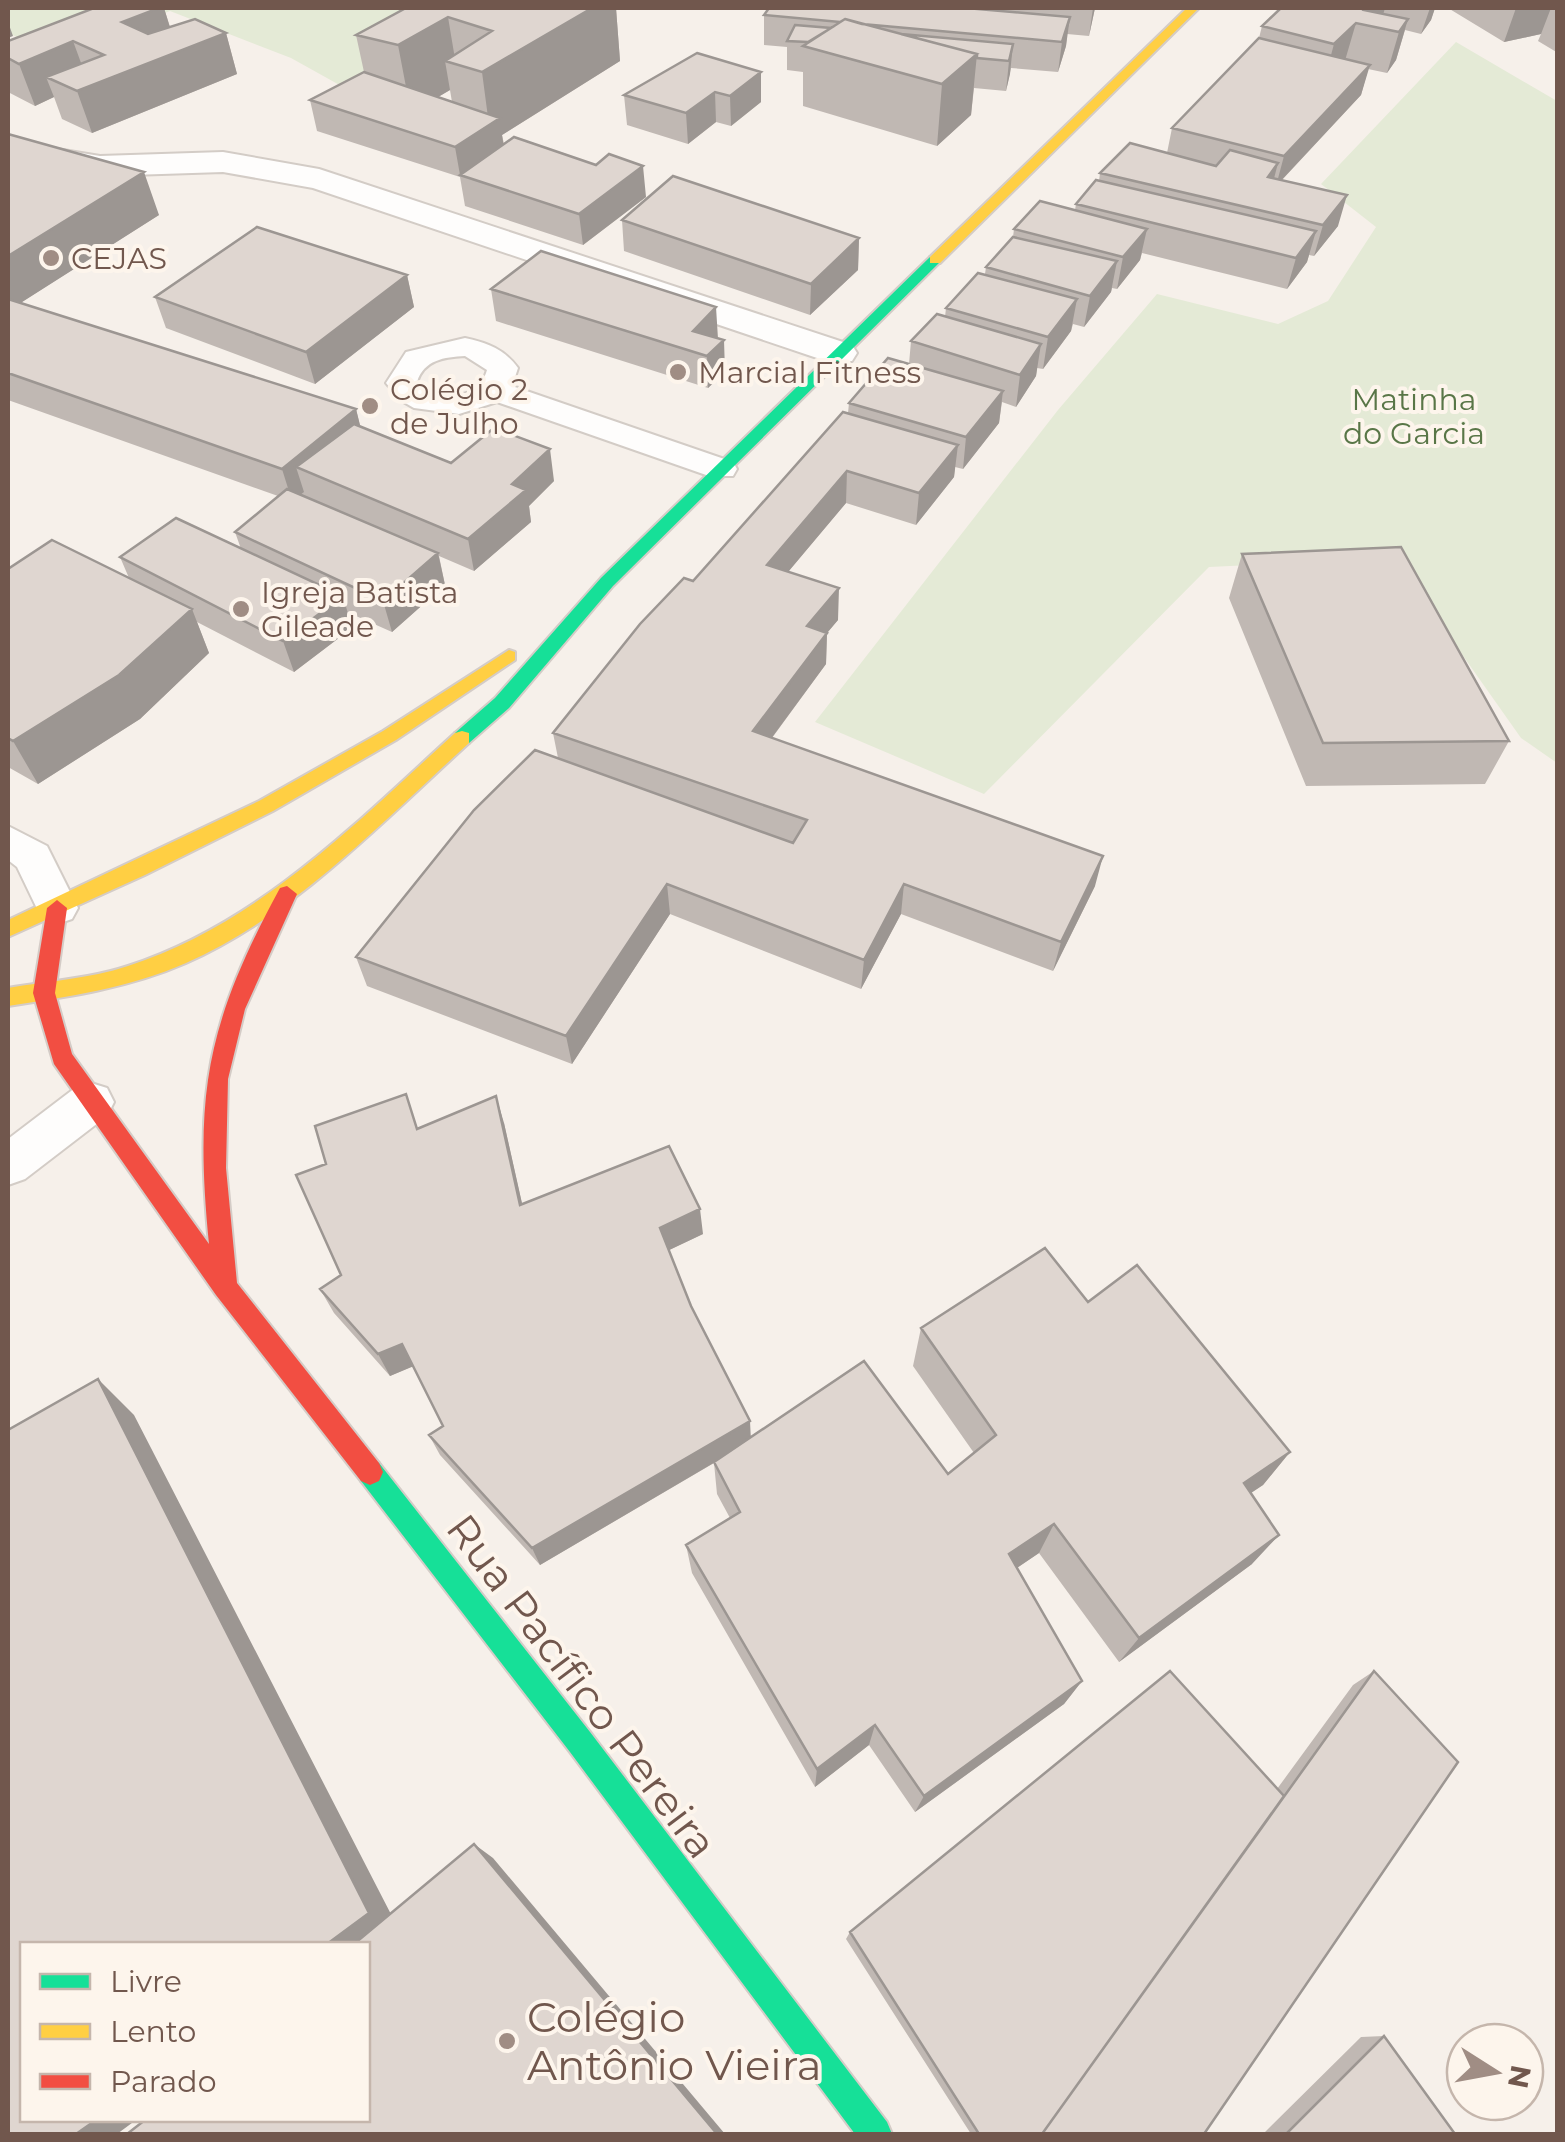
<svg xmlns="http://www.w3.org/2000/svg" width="1565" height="2142" font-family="Montserrat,sans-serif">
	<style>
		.green { fill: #e4ead6 }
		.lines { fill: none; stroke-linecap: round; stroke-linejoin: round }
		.lane-casing { stroke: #d3ccc6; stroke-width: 4 }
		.street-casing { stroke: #d3ccc6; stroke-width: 4 }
		.fast-casing { stroke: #d4ccc7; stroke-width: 4 }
		.slow-casing { stroke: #d4ccc7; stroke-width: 4 }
		.jam-casing { stroke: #d4ccc7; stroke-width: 4 }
		.lane { fill: #fefdfc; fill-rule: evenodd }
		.street { fill: #fefdfc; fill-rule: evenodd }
		.fast { fill: #16e098; fill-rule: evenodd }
		.slow { fill: #ffcf43; fill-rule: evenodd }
		.jam { fill: #f24e42; fill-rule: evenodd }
		.wall { fill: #c0b8b3; fill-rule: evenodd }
		.shaded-wall { fill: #9c9692 }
		.building { fill: #dfd6d0; stroke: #9c9692; stroke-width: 2.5 }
		.poi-dot { fill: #a08d84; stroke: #fdf5ec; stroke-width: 4 }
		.labels { text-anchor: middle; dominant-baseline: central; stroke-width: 8; stroke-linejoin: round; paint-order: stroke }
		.far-poi-label { font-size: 30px; fill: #71574d; stroke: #fdf5ec; text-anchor: start }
		.far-park-label { font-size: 30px; fill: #597647; stroke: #fdf5ec }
		.near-street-label { font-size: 42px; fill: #71574d; stroke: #fdf5ec }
		.near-poi-label { font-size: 42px; fill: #71574d; stroke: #fdf5ec; text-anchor: start }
	</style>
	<rect width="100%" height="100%" fill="#f6f0ea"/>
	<path class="green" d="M8,8H454L370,102L291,58L170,11L54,54L8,33Z
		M1456,42L1557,101V763L1521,738L1394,558L1209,567L984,794L815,722L1058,410L1157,294L1278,324L1328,301L1376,227L1321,184Z"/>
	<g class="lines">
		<g class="lane-casing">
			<path id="lane" d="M465,338C488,343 504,349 518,368L512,386L733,462L737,469L733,476H709L497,402L459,414L414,408L400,400L386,383L406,352ZM465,356L487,370C478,402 438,402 417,382C424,360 444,357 465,356Z
				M8,826L47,846L78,908L72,919L57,924L42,919L17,867L8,860Z
				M91,1083L107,1088L114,1102L107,1116L25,1179L8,1185V1139L75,1088Z"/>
		</g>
		<g class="street-casing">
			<path id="street" d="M8,141L100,156L223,152L319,169L852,345L857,353L852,361H826L313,188L223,172L100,176L8,160Z"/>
		</g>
		<g class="fast-casing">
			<path id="fast" d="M930,257L942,260L613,586L509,708L469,743H455V733L495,698L601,578Z
				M370,1459L379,1463L590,1732L887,2122L892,2134H855L570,1752L361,1481L357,1472L361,1463Z"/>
		</g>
		<g class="slow-casing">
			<path id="slow" d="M1187,8H1199L940,263H930V257Z
				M509,650L515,652V660L396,740L273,811L145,875L8,937V920L259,801L383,731Z
				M462,731L469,733V743C381,823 296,914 186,963C129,988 68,997 8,1006V988C47,981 89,979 128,966C258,924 356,823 455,733Z"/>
		</g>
		<g class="jam-casing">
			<path id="jam" d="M287,886L297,894L245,1009L228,1079L226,1168L237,1283L379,1463L383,1472L379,1481L370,1485L361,1481L216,1295L54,1064L33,993L47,908L57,900L67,908L55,993L72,1054L209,1244C194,1092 207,1023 280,888Z"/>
		</g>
		<use href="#lane" class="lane"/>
		<use href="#street" class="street"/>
		<use href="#fast" class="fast"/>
		<use href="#slow" class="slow"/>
		<use href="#jam" class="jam"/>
	</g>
	<path class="wall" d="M94,8H164L170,27L226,33L237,74L92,133L62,119L54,97L35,106L8,92V41Z
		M406,8H616L620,61L502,135L504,144L646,197L583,245L465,206L460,177L317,131L310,100L364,72L356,35ZM450,90L452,102L438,97Z
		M769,8H1093V11V8H1095L1089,36L1067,34L1066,46L1058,72L1011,68L1006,91L974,88L971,115L937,146L803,106V72L787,70V47L764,45V15Z
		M1281,8H1435L1431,20L1421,34L1405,30L1396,60L1387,73L1368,69L1361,95L1282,180L1338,226L1314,256L1309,255L1307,262L1287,289L1142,253L1140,260L1117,289L1112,288L1111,292L1084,327L1073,324L1071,331L1043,369L1037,368L1036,376L1016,407L1002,402L999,423L963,469L955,467L954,477L916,525L846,503L788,572L838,620L827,633L826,664L772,738L1095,886L1053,971L901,914L861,989L670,914L572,1064L367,986L356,957L558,758L553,733L848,413L849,403L909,364L911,341L945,317L946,308L985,274L986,267L1013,237L1014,229L1075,210L1076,204L1099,181L1100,173L1167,153L1172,128L1259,38L1262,26Z
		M1448,8H1558V53L1538,41L1541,34L1504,42Z
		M697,53L761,102L731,126L716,122L688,144L627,125L624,95Z
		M8,134L159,215L20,303L356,409L360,426L451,463L554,481L529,506L531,522L474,571L439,556L445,585L392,632L347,612L352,628L294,672L197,622L209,653L140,719L38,784L8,767V569L129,578L120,557L241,549L235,532L278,496L8,400Z
		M622,220L859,238L858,270L810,315L624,251Z
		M407,275L414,307L315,384L166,328L155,297Z
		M491,289L718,338L725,372L708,388L496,321Z
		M1242,554L1509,741L1485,784L1306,786L1229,598Z
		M504,1123L522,1204L703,1234L669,1250L691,1306L751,1437L948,1474L974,1453L913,1366L921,1328L1088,1302L1290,1452L1263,1485L1251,1493L1252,1564L1119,1662L1039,1553L1017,1568L1082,1681L1064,1704L915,1812L869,1745L815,1787L692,1573L686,1545L730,1518L717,1494L714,1463L540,1565L440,1455L429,1435L443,1426L413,1366L390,1376L334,1313L320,1289L341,1275L419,1128Z
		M1374,1671L1204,2134H971L846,1939L850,1932L1277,1789L1353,1685Z
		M1384,2036L1455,2134H1263L1361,2037Z"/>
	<path class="shaded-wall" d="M159,8H164L176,47L122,22Z
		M592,8H616L620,61L502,135L504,148L460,175L455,147L489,125L482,72Z
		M1093,8H1095L1089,36Z
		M1366,8H1385L1380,25L1364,10Z
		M1430,8H1435L1431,20L1421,34Z
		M1516,8H1551L1541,34L1504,42Z
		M448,17L456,65L445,61L450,90L411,113L398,45Z
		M1070,17L1066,46L1058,72L1062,42Z
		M1408,19L1396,60L1387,73L1399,32Z
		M8,22L13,36L8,38Z
		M1356,23L1344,64L1323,85L1334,44Z
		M226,33L237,74L92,133L77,91Z
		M73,41L88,82L46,77L54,97L35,106L19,64Z
		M1013,44L1010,74L1006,91L1009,61Z
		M977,54L971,115L937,146L942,84Z
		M1370,65L1361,95L1276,186L1284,156Z
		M761,72V102L731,126L730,96Z
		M715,92L716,122L688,144L686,113Z
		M1278,163L1270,194L1268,177Z
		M643,166L646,197L583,245L579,214Z
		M144,172L159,215L8,311V256Z
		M1347,195L1338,226L1314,256L1323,225Z
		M1147,229L1140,260L1117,289L1123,257Z
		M1316,231L1307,262L1287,289L1296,258Z
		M859,238L858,270L810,315L811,284Z
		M1117,261L1111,292L1084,327L1090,296Z
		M407,275L414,307L315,384L306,352Z
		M1077,299L1071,331L1043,369L1048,337Z
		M716,307L718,339L693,331Z
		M724,340L725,372L708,388L707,356Z
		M1041,344L1036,376L1016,407L1020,375Z
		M1003,391L999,423L963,469L966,437Z
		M356,409L364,441L296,467L304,492L292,501L282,469Z
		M958,445L954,477L916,525L919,493Z
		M550,449L554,481L529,506L531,522L474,571L468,539L512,484Z
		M847,471L846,503L767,597V565Z
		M438,553L445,585L392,632L383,601Z
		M839,588L838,620L827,633L826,664L754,762L753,731L807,626Z
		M343,596L352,628L294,672L283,641Z
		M192,609L209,653L140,719L38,784L13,741Z
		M1103,856L1095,886L1053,971L1061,942Z
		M667,884L670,914L572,1064L566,1036Z
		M904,884L901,914L861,989L864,960Z
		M496,1096L504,1123L528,1230L520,1205Z
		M700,1209L703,1234L663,1253L660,1228Z
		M402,1344L414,1366L390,1376L378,1354Z
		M98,1379L134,1415L395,1922L366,1944H327Z
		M750,1421L751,1441L540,1565L532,1548Z
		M1290,1452L1263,1485L1219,1514L1244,1483Z
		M1054,1524L1039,1553L996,1582L1009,1554Z
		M1279,1535L1252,1564L1119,1662L1139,1638Z
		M1082,1681L1064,1704L915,1812L924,1796Z
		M875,1725L869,1745L815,1787L817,1769Z
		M474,1844L493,1858L725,2134H717Z
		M96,2120H136L117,2134H76Z"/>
	<path class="building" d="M94,8H159L122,22L148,34L195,19L226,33L77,91L46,77L104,55L73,41L19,64L8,58V41Z
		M406,8H592L482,72L445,61L492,31L448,17L398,45L356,35Z
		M769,8H966L1070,17L1062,42L862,24L845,19L840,22L764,15Z
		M1281,8H1366L1364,10L1408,19L1399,32L1356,23L1334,44L1262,26Z
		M845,19L977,54L942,84L803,46Z
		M795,25L831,28L808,42L787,41Z
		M901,34L1013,44L1009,61L977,58V54Z
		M1259,38L1370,65L1284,156L1172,128Z
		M697,53L761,72L730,96L715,92L686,113L624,95Z
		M364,72L500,118L455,147L310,100Z
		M8,134L144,172L8,256Z
		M514,137L596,165L609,154L643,166L579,214L460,175Z
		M1130,143L1216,166L1230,150L1278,163L1268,177L1347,195L1323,225L1100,173Z
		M673,176L859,238L811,284L622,220Z
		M1096,180L1316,231L1296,258L1076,204Z
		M1040,201L1147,229L1123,257L1014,229Z
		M257,227L407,275L306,352L155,297Z
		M1013,237L1117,261L1090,296L986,267Z
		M541,251L716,307L693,331L724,340L707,356L491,289Z
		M978,273L1077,299L1048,337L946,308Z
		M8,299L356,409L282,469L8,373Z
		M937,314L1041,344L1020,375L911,341Z
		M888,358L1003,391L966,437L849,403Z
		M843,412L958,445L919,493L847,471L767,565L839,588L807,626L827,633L753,731L1103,856L1061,942L904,884L864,960L667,884L566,1036L356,957L474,810L535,750L793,843L807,820L553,733L640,624L684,578L693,581Z
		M354,424L451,463L494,428L550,449L512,484L526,490L468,539L296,467Z
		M287,489L438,553L383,601L235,532Z
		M176,518L343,596L283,641L120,557Z
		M52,540L192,609L119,675L13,741L8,738V569Z
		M1401,547L1509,741L1323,743L1242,554Z
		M406,1094L417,1129L496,1096L520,1205L669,1146L700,1209L660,1228L691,1306L750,1421L532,1548L429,1435L443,1426L402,1344L378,1354L320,1289L341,1275L296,1175L326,1164L315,1126Z
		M1045,1248L1088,1302L1137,1265L1290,1452L1244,1483L1279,1535L1139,1638L1054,1524L1009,1554L1082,1681L924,1796L875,1725L817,1769L686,1545L740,1512L714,1462L864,1361L948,1474L996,1435L921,1328Z
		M98,1379L369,1913L327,1944H22V2120H96L76,2134H8V1430Z
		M1170,1671L1284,1796L1042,2134H979L850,1932Z
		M1374,1671L1458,1762L1204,2134H1042Z
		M474,1844L717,2134H127L145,2120H368V1944H354Z
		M1384,2036L1455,2134H1286Z"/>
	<g class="poi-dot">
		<circle cx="51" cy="258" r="10"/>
		<circle cx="678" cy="372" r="10"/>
		<circle cx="370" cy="406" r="10"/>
		<circle cx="241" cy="609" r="10"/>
		<circle cx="507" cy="2041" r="10"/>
	</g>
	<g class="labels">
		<g class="far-poi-label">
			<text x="71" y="258">CEJAS</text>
			<text x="698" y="372">Marcial Fitness</text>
			<text x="390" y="389">Colégio 2<tspan x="390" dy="34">de Julho</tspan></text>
			<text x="261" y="592">Igreja Batista<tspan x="261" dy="34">Gileade</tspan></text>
		</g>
		<g class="far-park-label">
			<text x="1414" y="399">Matinha<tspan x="1414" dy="34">do Garcia</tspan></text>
		</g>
		<g class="near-street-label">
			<text transform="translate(582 1686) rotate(53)">Rua Pacífico Pereira</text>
		</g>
		<g class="near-poi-label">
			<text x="527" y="2017">Colégio<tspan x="527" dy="48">Antônio Vieira</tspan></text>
		</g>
	</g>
	<rect width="1565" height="2142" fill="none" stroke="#71574d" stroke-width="20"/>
	<rect x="20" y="1942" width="350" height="180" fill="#fdf5ec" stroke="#c5b6ac" stroke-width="2.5"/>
	<rect x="40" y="1974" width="50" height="15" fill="#16e098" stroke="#c5b6ac" stroke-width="2.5"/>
	<text x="110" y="1992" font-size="30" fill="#71574d">Livre</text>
	<rect x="40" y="2024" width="50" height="15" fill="#ffcf43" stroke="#c5b6ac" stroke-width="2.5"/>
	<text x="110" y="2042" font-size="30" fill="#71574d">Lento</text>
	<rect x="40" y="2074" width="50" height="15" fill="#f24e42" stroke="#c5b6ac" stroke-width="2.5"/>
	<text x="110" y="2092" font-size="30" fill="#71574d">Parado</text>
	<g transform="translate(1495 2072) rotate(101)"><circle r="48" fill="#fdf5ec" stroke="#c5b6ac" stroke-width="2.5"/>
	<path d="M0-8L18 38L0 25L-18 38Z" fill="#a08d84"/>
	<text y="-15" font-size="28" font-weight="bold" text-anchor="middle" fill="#71574d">N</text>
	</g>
</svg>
